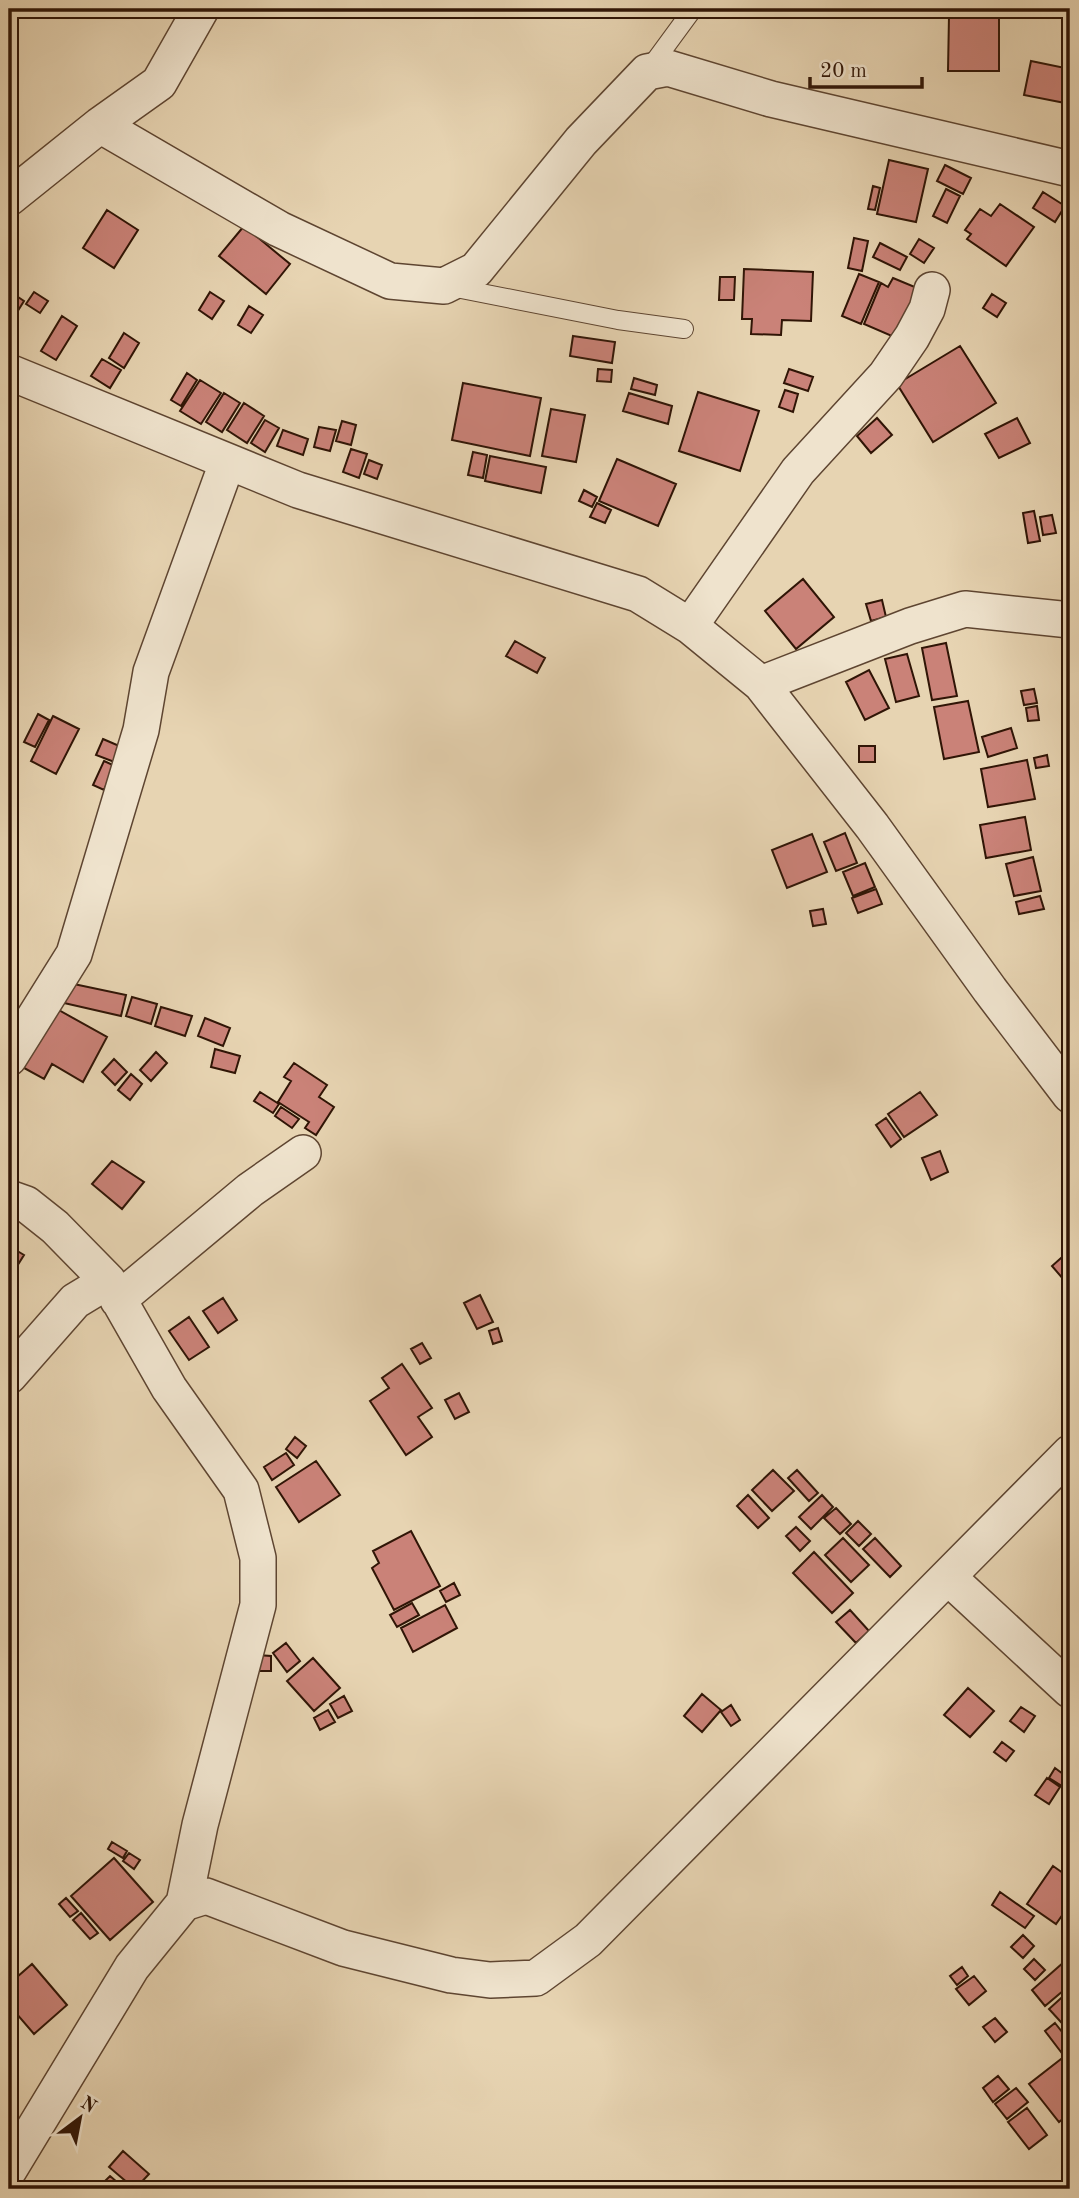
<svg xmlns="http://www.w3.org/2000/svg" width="1079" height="2198" font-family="'Old Standard TT',serif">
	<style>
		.building { fill: #ca8278; stroke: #301506; stroke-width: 2 }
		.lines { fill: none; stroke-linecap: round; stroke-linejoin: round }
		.service-casing { stroke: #5e4531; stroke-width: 20 }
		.minor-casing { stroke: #5e4531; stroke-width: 38 }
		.service { stroke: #efe3cd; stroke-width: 18 }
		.minor { stroke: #efe3cd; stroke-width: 35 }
	</style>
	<rect width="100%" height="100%" fill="#e7d4b2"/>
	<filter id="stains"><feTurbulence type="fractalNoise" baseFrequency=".00286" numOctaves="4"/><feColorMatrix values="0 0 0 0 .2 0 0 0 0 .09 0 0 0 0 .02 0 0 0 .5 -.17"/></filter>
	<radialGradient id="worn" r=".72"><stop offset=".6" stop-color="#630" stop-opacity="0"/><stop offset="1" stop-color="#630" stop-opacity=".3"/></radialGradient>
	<path class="building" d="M949,16H999V71H948Z
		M1031,61L1070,69V104L1024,95Z
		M889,160L928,169L916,222L877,214Z
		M945,165L971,178L963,194L937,181Z
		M873,186L880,188L875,210L868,209Z
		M946,189L960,196L947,223L933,216Z
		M1043,192L1065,206L1055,222L1033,208Z
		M1000,204L1034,227L1006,266L967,239L971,234L965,230L980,209L991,216Z
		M107,210L138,230L114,268L83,248Z
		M244,226L290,264L266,294L219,256Z
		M854,238L868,241L862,271L848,268Z
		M919,239L934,248L924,263L910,254Z
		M880,243L907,257L900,270L873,257Z
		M744,269L813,272L811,321L782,320L781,335L751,334L752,319H742Z
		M859,274L879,282L861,324L842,316Z
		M720,277H735L734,300H719Z
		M893,278L922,290L901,340L864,324L881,283L888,287Z
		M9,291L24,301L9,325Z
		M34,292L48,301L40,313L26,304Z
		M210,292L224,301L212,319L199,310Z
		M992,294L1006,303L997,317L983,308Z
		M249,306L263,315L251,333L238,325Z
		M62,316L77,326L56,360L41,351Z
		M124,333L139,343L124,368L109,358Z
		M573,336L615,342L612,363L570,356Z
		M960,346L996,403L933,442L897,384Z
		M102,359L121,370L110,388L91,376Z
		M598,369L612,370L611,382L597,381Z
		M789,369L813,377L808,391L784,383Z
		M187,373L197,380L181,406L171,400Z
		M634,378L657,385L655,395L631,389Z
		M200,380L221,393L201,424L180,411Z
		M463,383L541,398L530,456L452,440Z
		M785,390L798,394L793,412L779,407Z
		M698,392L759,411L740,471L679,451Z
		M224,393L240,403L222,432L206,422Z
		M629,393L672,406L668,424L623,411Z
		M244,403L264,416L247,443L227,430Z
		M551,409L585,415L576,462L542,456Z
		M877,418L892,435L871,453L857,436Z
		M1017,418L1030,443L999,458L985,434Z
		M265,420L279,428L265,452L251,443Z
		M342,421L356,425L351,445L336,441Z
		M319,427L336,430L330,451L314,447Z
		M283,430L308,439L303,455L277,446Z
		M351,449L367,454L359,478L343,472Z
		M473,452L487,455L483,478L468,475Z
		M490,456L546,467L541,493L485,481Z
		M617,459L676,484L658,526L599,501Z
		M369,460L382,465L377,479L364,474Z
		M584,490L597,497L592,507L579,501Z
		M597,503L611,510L605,523L590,517Z
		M1034,511L1040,541L1028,543L1023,513Z
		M1052,515L1056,533L1043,535L1040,517Z
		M803,579L834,617L796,649L765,611Z
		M882,600L886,617L871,621L866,604Z
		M515,641L545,658L537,673L506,656Z
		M946,643L957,696L932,700L922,648Z
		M907,654L919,696L896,702L885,659Z
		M869,670L889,708L865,720L846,682Z
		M1034,689L1037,703L1024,705L1021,691Z
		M968,701L979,752L944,759L934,707Z
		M1037,706L1039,720L1028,721L1026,708Z
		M38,714L49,720L35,747L24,742Z
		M53,716L79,729L56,774L31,761Z
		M1011,728L1017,748L988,757L982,737Z
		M103,739L124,748L117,763L96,755Z
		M859,746H875V762H859Z
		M1047,755L1049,766L1036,768L1034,758Z
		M1027,760L1035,799L988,807L981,769Z
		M104,761L115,766L104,790L93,785Z
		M1025,817L1031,850L986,858L980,825Z
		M845,833L857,863L836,871L824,842Z
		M812,834L827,872L787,888L772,850Z
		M1033,857L1041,891L1014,896L1006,864Z
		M865,863L875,887L853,896L843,872Z
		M876,889L882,904L858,913L852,898Z
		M1040,896L1044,909L1019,914L1016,902Z
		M823,909L826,924L813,926L810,911Z
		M69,983L126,995L121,1016L64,1003Z
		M132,997L157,1004L151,1024L126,1016Z
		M48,1004L107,1037L83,1082L52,1064L44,1079L15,1063Z
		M161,1007L192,1016L185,1036L155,1026Z
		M205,1018L230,1028L223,1046L198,1036Z
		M215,1049L240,1056L235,1073L211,1067Z
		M156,1052L167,1063L151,1081L140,1070Z
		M114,1059L127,1072L115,1085L102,1072Z
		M294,1063L327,1085L319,1097L334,1107L316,1135L305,1128L309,1122L278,1102L291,1081L284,1077Z
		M131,1074L142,1084L130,1100L118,1090Z
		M260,1092L279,1104L273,1113L254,1101Z
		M920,1092L937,1115L904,1137L888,1114Z
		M281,1107L299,1119L292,1128L275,1116Z
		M886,1118L901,1139L891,1147L876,1125Z
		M940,1151L948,1172L931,1180L922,1158Z
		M112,1161L144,1182L122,1209L92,1184Z
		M9,1246L24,1255L9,1279Z
		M1070,1250V1287L1052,1266Z
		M480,1295L493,1322L477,1329L464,1303Z
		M223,1298L237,1320L218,1333L203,1311Z
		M189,1317L209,1347L189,1360L169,1331Z
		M498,1328L502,1341L493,1344L489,1331Z
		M422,1343L431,1358L420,1364L411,1349Z
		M402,1364L432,1408L418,1417L432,1437L406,1455L370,1401L389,1388L382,1378Z
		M459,1393L469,1412L455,1419L445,1400Z
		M295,1437L306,1446L297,1458L286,1449Z
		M286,1453L294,1465L272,1480L264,1467Z
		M316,1461L340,1495L299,1522L276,1487Z
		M773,1470L794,1491L772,1511L752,1490Z
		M797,1470L818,1493L809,1501L788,1478Z
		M748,1495L769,1518L758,1528L737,1506Z
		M822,1495L833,1507L811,1529L799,1517Z
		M836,1508L851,1524L840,1534L824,1518Z
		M858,1521L871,1534L859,1546L846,1533Z
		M796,1527L810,1541L800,1551L786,1536Z
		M411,1531L440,1586L394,1610L372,1568L379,1563L373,1551Z
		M843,1538L869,1565L851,1582L825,1555Z
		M875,1538L901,1566L890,1577L863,1549Z
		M814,1552L853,1593L832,1613L793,1573Z
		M454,1583L460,1595L446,1602L440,1591Z
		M412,1603L419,1615L397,1627L390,1615Z
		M445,1605L457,1628L413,1652L401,1628Z
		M850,1610L869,1631L856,1643L836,1622Z
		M286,1643L300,1661L287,1672L273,1653Z
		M257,1655L271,1656V1671H256Z
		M313,1658L340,1688L314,1711L287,1681Z
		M968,1688L994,1711L970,1737L944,1715Z
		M702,1694L721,1710L702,1732L684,1716Z
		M344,1696L352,1711L338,1718L330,1704Z
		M731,1705L740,1720L731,1726L721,1712Z
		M1021,1707L1035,1716L1024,1732L1010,1721Z
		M328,1710L335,1722L320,1730L314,1718Z
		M1002,1742L1014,1751L1006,1761L994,1752Z
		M1055,1768L1067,1777L1062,1786L1049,1778Z
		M1047,1778L1060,1787L1049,1804L1035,1795Z
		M112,1842L127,1851L123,1858L108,1849Z
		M129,1853L140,1860L134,1869L123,1861Z
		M114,1858L153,1902L110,1940L71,1896Z
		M1053,1866L1070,1878V1904L1056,1924L1027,1904Z
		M1000,1892L1034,1916L1025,1928L992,1905Z
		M66,1898L78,1911L70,1917L59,1904Z
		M81,1913L98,1933L90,1939L73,1920Z
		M1023,1935L1034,1946L1023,1958L1011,1947Z
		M1034,1959L1045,1970L1035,1980L1024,1969Z
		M1064,1962L1070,1969V1985L1045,2006L1032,1990Z
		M32,1964L67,2005L34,2034L9,2005V1984Z
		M962,1967L968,1976L957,1985L950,1976Z
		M974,1976L986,1991L969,2005L956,1989Z
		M1070,1990V2032L1049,2009Z
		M995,2018L1007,2032L995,2042L983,2027Z
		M1055,2023L1070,2042L1061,2052L1045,2031Z
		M1070,2052V2113L1059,2122L1029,2084Z
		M998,2076L1009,2089L993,2102L983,2088Z
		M1016,2088L1028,2102L1007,2119L995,2104Z
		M1027,2108L1047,2135L1029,2149L1008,2122Z
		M123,2151L149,2174L135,2189L109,2167Z
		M110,2176L125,2189H108L102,2184Z"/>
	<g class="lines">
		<g class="service-casing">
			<path id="service" d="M649,69L693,9
				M451,287L618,320L684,329"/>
		</g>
		<g class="minor-casing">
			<path id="minor" d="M100,125L279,229L390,281L444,286L476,270L581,141L647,72L668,68L771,99L1070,169
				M9,198L100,125L159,83L201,9
				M9,372L298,490L638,594L690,626L761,684L872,826L990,990L1070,1095
				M690,626L798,471L886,375L912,337L927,309L932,290
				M761,684L910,626L965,609L1070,620
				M9,1058L74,954L141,730L151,672L227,463
				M9,1198L26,1204L55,1227L108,1281L169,1388L241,1490L258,1558V1605L200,1825L184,1903
				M118,1300L250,1190L303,1153
				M9,1376L75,1301L108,1281
				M948,1577L1070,1690
				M9,2170L132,1967L184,1903L206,1896L343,1948L451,1975L490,1980L536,1978L588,1940L1070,1453"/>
		</g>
		<use href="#service" class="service"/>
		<use href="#minor" class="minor"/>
	</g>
	<rect width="1079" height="2198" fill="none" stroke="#e7d4b2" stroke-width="35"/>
	<rect x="10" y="10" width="1058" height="2177" fill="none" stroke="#301506" stroke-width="3.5"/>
	<rect x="18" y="18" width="1044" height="2163" fill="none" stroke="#301506" stroke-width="2"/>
	<g transform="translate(80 2118) rotate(32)" stroke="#efe3cd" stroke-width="5" paint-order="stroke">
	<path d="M0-5L12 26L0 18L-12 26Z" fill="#301506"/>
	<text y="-10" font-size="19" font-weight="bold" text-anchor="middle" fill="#301506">N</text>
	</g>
	<path d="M810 77v10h112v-10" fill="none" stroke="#301506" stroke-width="3.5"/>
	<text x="820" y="77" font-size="21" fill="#301506" stroke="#efe3cd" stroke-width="5" paint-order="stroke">20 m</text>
	<rect width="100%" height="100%" filter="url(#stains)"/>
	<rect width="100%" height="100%" fill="url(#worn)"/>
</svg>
